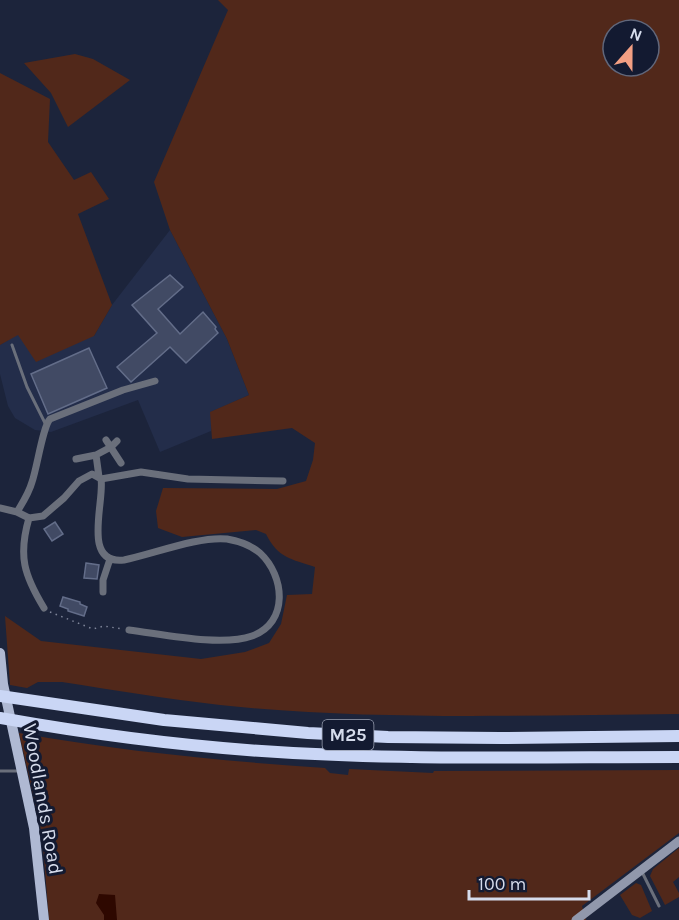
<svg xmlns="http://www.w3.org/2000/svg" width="679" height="920" font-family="Karla,sans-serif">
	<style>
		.built { fill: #232d4a }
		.green { fill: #51281a; fill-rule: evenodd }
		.water { fill: #2e0800 }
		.building { fill: #414a64; stroke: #636d89; stroke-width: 1.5 }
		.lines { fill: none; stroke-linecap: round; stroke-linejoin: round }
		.path { stroke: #80879b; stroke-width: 1.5; stroke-dasharray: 1.5 4.5; stroke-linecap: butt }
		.lane { stroke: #6a6f7b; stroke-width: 3 }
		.street { stroke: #6a6f7b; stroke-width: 7 }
		.secondary { stroke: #9198ac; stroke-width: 9 }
		.primary { stroke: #afb9d3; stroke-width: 10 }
		.highway { stroke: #cad6f5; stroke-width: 12 }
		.labels { text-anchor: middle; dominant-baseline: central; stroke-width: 6; stroke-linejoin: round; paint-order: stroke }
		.shield { fill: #131a31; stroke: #9ba1b3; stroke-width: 1.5 }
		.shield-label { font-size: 18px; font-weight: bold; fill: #d5dbeb }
		.street-label { font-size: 20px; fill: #d5dbeb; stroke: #131a31 }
	</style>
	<rect width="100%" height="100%" fill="#1c243b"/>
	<path class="built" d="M170,230L227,339L249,395L211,412V431L160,452L138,400L51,432L35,430L15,418L8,406L0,374V345L17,334L94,336L112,305Z"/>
	<path class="green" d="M218,0H679V714C526,715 372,721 220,705C167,699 114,690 62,682H38L27,688L10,685L5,616L41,641L201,659L245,652L269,643L281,624L287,595L312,594L315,567C291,559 278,558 266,534L256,530L182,537L158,528L156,511L163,488L277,489L306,481L313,460L315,443L292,428L212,439L210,412L249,395L227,339L170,230L154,182L228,10ZM613,30H649V66H613Z
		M75,54L93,59L130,80L68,127L51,93L24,63Z
		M0,73L50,99L48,142L74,180L91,172L109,199L78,214L112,305L94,336L36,362L18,335L0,345Z
		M19,733C120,751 222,761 325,768L330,773L348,775L349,769L433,773L434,771L679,770V833L582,906L586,920H49L42,834Z
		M679,848V877L673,882L679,893V897L665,905L650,876L653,869Z
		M636,883L641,885L652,911L640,918L632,915L620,895Z"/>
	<path class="water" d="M99,894L115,895L117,920H104V915L96,903Z"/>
	<path class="building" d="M170,275L183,287L158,309L180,334L203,312L216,327L215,329L218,333L186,363L170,347L131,382L117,367L157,333L132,305Z
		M89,348L107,388L48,414L31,374Z
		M55,522L63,534L52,541L44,529Z
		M86,563L99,565L97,579L84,578Z
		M63,597L80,602V604L87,607L84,616L68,611V609L60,606Z"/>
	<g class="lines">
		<path class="path" d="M50,612L93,629L104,626L122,629"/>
		<path class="lane" d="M12,345L27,387L45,423
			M0,771H19
			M642,872L659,906"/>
		<path class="street" d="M106,440L121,463
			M96,455L111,447L117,441
			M76,459L96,455L99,477
			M101,479L141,472L188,479L283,481
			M0,508L17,512L29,518L43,516L64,498L79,481L92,474L101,479C105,501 81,565 124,560C153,554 199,536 227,539C238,541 251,545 260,553C285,576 289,623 252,636C221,647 162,634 129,630
			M17,512C23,502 29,493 32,482C37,468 43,426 50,419L123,390L155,381
			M29,518C18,556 24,575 44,608
			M103,592V580L110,559"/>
		<path class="secondary" d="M576,920L679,841"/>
		<path class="primary" d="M0,653L3,684L34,828L44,920"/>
		<path class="highway" d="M0,696L164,720L308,733L388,737L500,738L679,736
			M0,718C96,735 195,748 293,753C421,760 550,757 679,757"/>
	</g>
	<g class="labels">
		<rect class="shield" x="322.5" y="720" width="51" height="30" rx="4.5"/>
		<g class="shield-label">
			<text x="348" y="735">M25</text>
		</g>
		<g class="street-label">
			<text transform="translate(43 799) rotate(80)">Woodlands Road</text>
		</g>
	</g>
	<g transform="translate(631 48) rotate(21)"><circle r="28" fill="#131a31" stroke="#61677b" stroke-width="1.5"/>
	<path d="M0-4.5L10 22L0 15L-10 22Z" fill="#f39f83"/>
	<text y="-9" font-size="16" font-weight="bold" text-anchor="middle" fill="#d5dbeb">N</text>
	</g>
	<path d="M469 890v9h120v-9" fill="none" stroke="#d5dbeb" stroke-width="3"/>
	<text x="478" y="890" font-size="18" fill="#d5dbeb" stroke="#131a31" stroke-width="4.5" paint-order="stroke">100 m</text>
</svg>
